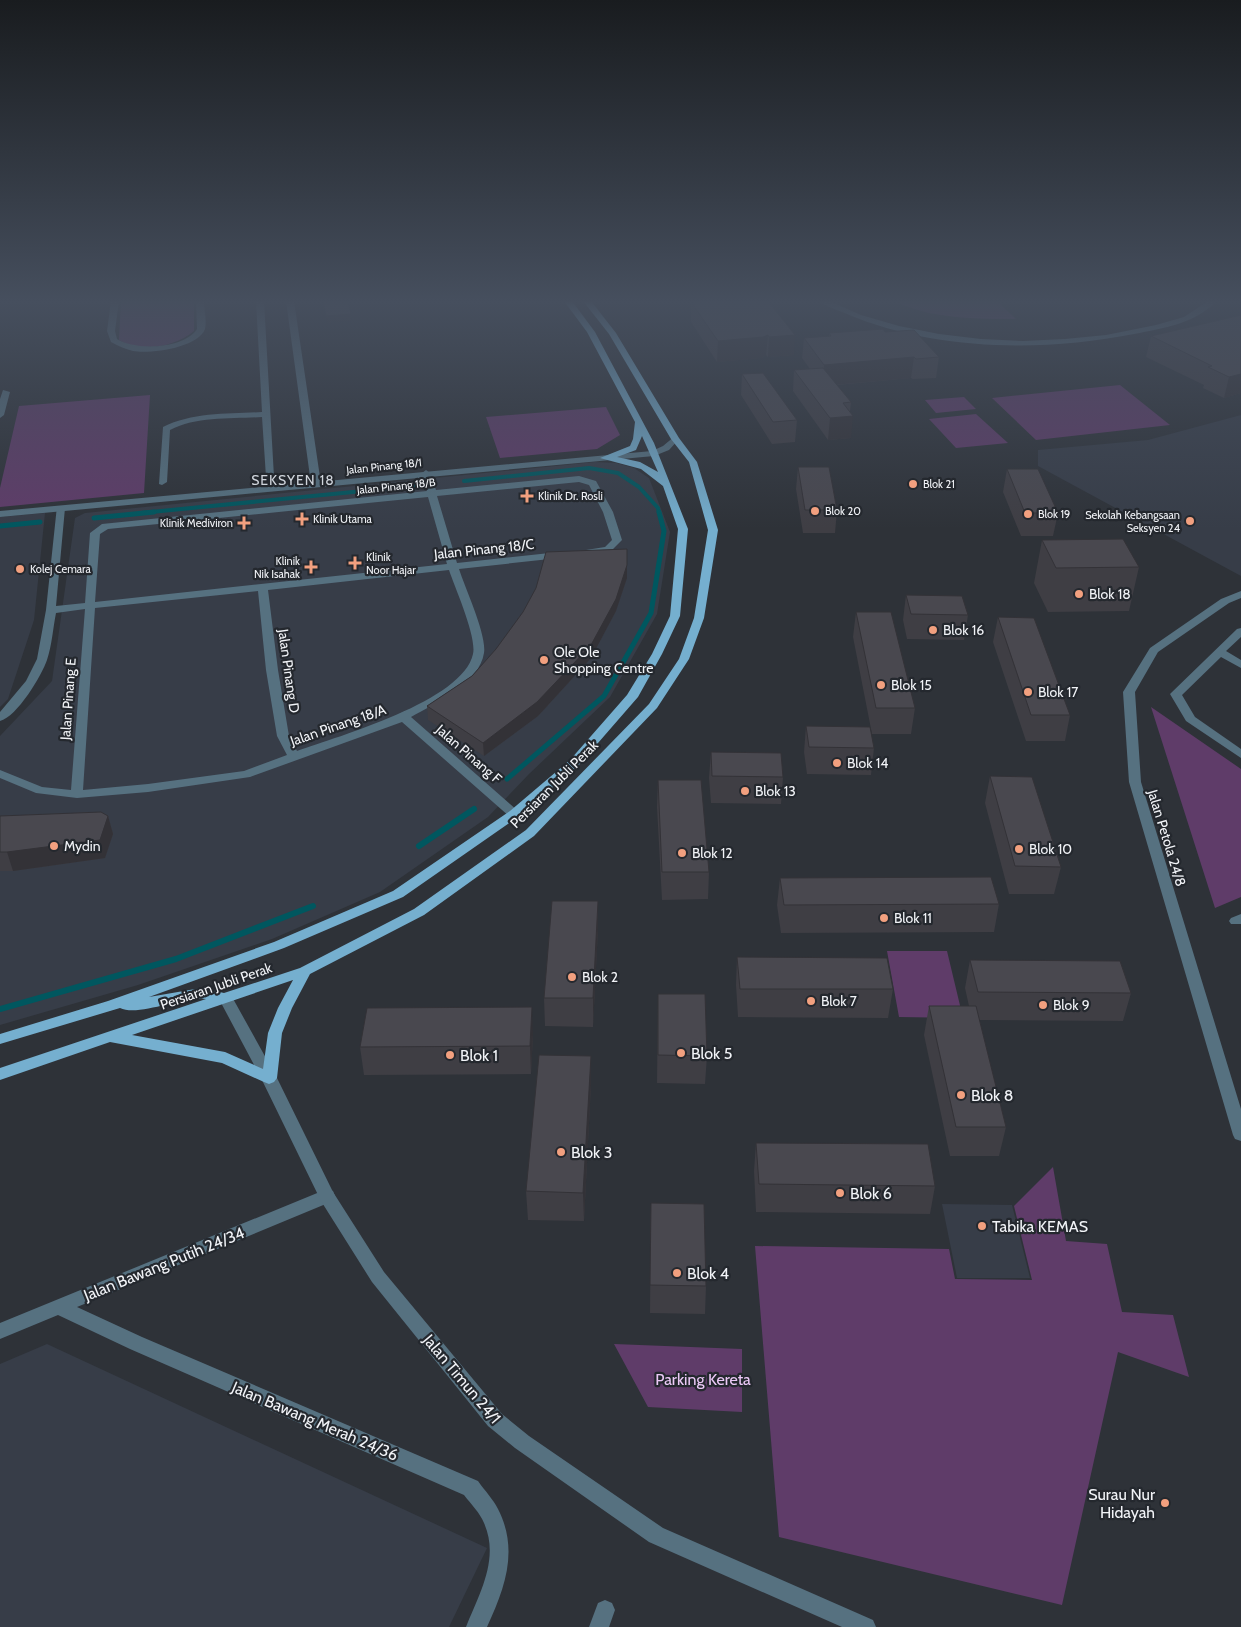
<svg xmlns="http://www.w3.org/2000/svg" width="1241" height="1627" font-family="Cabin,sans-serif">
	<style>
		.built { fill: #373d48 }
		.green { fill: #5f3c69 }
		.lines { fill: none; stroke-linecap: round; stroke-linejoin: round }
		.stream-far2 { stroke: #00575f; stroke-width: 4 }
		.stream-far1 { stroke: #00575f; stroke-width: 5 }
		.stream { stroke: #00575f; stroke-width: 6 }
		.minor { fill: #567180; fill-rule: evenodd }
		.tertiary { fill: #567180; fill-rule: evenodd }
		.primary { fill: #75afcf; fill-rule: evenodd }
		.wall { fill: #3f3e44 }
		.shaded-wall { fill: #333237 }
		.building { fill: #49484f; stroke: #333237 }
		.poi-dot { fill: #f2a07f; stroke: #24282e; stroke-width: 2 }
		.labels { text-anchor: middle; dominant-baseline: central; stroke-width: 4.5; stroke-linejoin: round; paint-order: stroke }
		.far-street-label { font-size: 11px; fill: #f1f3f7; stroke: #24282e }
		.far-poi-label { font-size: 11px; fill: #f1f3f7; stroke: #24282e; text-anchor: start }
		.far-quarter-label { font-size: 14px; letter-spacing: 1px; fill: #d0d5dc; stroke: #24282e }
		.street-label { font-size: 14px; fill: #f1f3f7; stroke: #24282e }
		.poi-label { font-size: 14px; fill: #f1f3f7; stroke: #24282e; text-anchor: start }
		.near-poi-label { font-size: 16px; fill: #f1f3f7; stroke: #24282e; text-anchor: start }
		.near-street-label { font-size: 16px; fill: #f1f3f7; stroke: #24282e }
		.near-park-label { font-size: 16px; fill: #ecc9f7; stroke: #24282e }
	</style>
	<rect width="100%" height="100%" fill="#2e3238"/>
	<path class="built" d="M1241,415V576L1038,466V450L1148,440Z
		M595,462L616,463L634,468L649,478L670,532L657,614L610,697L529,774L488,817L380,892L272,939L138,985L0,1025V736L52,681L75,518L85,513Z
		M45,513L34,620L8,699L0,707V517Z
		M942,1204L1012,1205L1030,1278H957Z
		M47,1344L487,1548L449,1627H0V1364Z"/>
	<path class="green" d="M121,301H194V331C175,347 141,353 119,340Z
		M895,301H997L1016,319C978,319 929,319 895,301Z
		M1120,385L1170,425L1036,440L992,398Z
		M150,395L144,493L0,507V488L19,406Z
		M964,397L976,409L936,413L925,400Z
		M606,407L620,435L597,449L500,458L486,417Z
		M976,414L1008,443L956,448L929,419Z
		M1151,707L1241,769V897L1215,908Z
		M887,951H947L963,1018L899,1017Z
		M1053,1167L1066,1241L1107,1244L1122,1312L1173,1315L1189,1377L1118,1352L1062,1605L779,1537L755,1246L949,1249L955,1279L1032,1280L1014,1206Z
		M614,1344L742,1349V1412L648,1407Z"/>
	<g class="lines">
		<path class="stream-far2" d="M464,481L589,468L618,473L639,487L658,508L659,513
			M141,513L414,486"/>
		<path class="stream-far1" d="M94,518L154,512
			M0,526L40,522
			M507,779L604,696L651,613L664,531L659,512"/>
		<path class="stream" d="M419,846L474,809
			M0,1009L176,959L313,906"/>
		<path class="minor" d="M111,301H119L115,331L117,339C136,351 184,349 197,329L196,301H204C204,309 207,320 205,329C198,348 150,354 133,351C125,349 118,346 111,342L107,331Z
			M256,301H264L274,477L270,480L266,477L262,417C233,419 197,416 170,430L167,482L162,485L159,484L163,427C193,412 230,414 262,412Z
			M286,301H294L321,484L316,487L311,484Z
			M819,301H829L861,315L899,326L939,334L981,339L1023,341L1065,339L1106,335L1156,325L1184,317L1208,301H1217C1194,324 1164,328 1134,334C1042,352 934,351 847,314C838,310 827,307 819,301Z
			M3,390L10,392L4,415L0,418V399Z
			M426,470L430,473L436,490L579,476L596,481L613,512L622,540L611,551L586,554V550L605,547L612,540L603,512L589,485L579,482L437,496L457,563L559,552L564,555L559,558L459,569C465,588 487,635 484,653C479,684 436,703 411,717L518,811L520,814L518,817H510L402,722L250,777L148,792L77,798L36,793L0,778V770L42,787L71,790L85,609L56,613C53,628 52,645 47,660C42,675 17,717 0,721V712L26,681L37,659L46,610L57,506H63L65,508L56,606L85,603L90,533L102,524L427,491L422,473ZM428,497L447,564L95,602L100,534L108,529ZM449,570C455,588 477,637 473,654C463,701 339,736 297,751L289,736L278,670L268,590ZM258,591L266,670L277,736L287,755L244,771L148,784L83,790L95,608Z
			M1241,628V637L1226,651L1241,660V668L1221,657L1182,695L1195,717L1241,749V758L1186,721L1170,694L1237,629Z
			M1241,914V924H1231L1229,921L1231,918Z
			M327,1189L333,1191L335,1196L333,1201L77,1307L142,1337L478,1481C485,1491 493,1499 498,1509C519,1550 505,1588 487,1627H466C479,1594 500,1559 484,1523C480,1513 471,1504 464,1495L130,1349L58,1315L0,1339V1323Z
			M605,1600L612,1603L615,1610L609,1627H589L598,1603Z"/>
		<path class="tertiary" d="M675,436L679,439L669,450L654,456L0,517V511L652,451L663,446Z
			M1241,591V598L1229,603L1158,652L1135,692L1141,782L1241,1109V1141L1235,1139L1233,1135L1129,782L1123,692L1150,648L1221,599Z
			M226,994L231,995L277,1078L333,1192L384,1272L502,1414L529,1436L663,1528L873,1620L876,1627H842L649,1542L515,1448L488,1426L372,1282L321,1201L261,1078L219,999L221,995Z"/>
		<path class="primary" d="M564,301H572L595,332L654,443L688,529L680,616L662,654L638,697L578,766L518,817L403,897L284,948L149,997L201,988L224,993L300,968L414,909L526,830L649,704L679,659L694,618L708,530L689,462L671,439L609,334L583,301H591L616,333L679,438L697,462L718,530L704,618L689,659L657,708L534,836L424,915L310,974L292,1008L282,1033L277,1078L274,1082L269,1084L264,1082L222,1063L110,1042L0,1080V1068L206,999C182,996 139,1017 120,1008L0,1044V1034L108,1001L274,942L393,891L510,811L570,760L627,695L652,654L670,616L678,529L663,486L641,469L600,458L630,446L633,439L635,422L587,332ZM642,436L658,472L640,462L617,457L636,450ZM293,980L278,1008L268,1033L263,1069L225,1052L132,1035Z"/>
	</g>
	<path class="wall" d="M768,301L794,355L768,357L766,355L762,358L717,362L691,322V302Z
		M1241,315V393L1224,398L1203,388L1204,385L1146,357L1151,336Z
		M885,332L939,357L936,378L913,379L911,378L837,385L851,402L850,412L851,438L828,440L793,391L794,370L810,369L802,358L804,338L829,336V333Z
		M742,374L797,420L795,442L772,444L741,395Z
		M798,467L837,510L835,533H803L796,489Z
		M1007,469L1058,513L1053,536H1021L1003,492Z
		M1042,540L1139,567L1129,611L1048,612L1034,583Z
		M627,578L616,611L591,658L538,716L484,756L428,720L427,706L472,676L496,649L523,612Z
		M906,595L968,615L964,640L907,639L903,620Z
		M856,612L915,708L911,734H872L853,637Z
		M998,617L1070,715L1065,741H1026L993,642Z
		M806,726L874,748L871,775L807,774L804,752Z
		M711,752L783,777L781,804L711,803L709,778Z
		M990,776L1061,867L1054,894H1009L985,803Z
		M658,780L709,872L708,899L662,900L657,807Z
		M0,816H108L113,834L105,858L13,871H0Z
		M780,878L999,904L994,932L781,933L777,905Z
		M598,901V929L593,1027L545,1026L544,998Z
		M737,957L893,989L888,1018L738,1017L736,985Z
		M970,960L1131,993L1123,1021L979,1020L1006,1127L999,1156H950L924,1035L929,1006H969L965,988Z
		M658,994L707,1056L705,1084L657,1083Z
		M533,1035L531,1074L364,1075L360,1047Z
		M591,1085L584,1221L528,1220L526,1191Z
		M756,1143L935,1186L930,1214L756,1212L754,1171Z
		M651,1203L706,1286L705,1314L650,1313Z"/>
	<path class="shaded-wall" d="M351,314V321L327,323L326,316Z
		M768,335L766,355L762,358L717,362L718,341Z
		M795,335L794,355L768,357L769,337Z
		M914,357L911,378L822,386L824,365Z
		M1241,374V393L1224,398L1229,377Z
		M853,416L851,438L828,440L830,418Z
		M627,565V578L616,611L591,658L538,716L484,756L483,743Z
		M108,816L113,834L105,858L13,871L7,852Z
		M598,901V929L593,1027V998Z
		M532,1007L533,1035L531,1074L530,1046Z
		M591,1056V1085L584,1221L583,1193Z"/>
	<path class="building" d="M323,301H348L351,314L326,316Z
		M702,301H768L795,335L769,337L768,335L763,337L718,341L691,302Z
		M1241,315V374L1229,377L1208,367L1212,366L1151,336Z
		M883,329L885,332L914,330L939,357L916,359L914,357L824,365L804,338L831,336L829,333Z
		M823,368L851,402L843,403L853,416L830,418L794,370Z
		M763,373L797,420L773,422L742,374Z
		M798,467H829L837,510H805Z
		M1007,469H1038L1058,513H1025Z
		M1123,539L1139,567L1056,568L1042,540Z
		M627,549V565L616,599L591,645L537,702L483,743L427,706L472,676L496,649L523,612L536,588L546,552Z
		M906,595L962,596L968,615L911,614Z
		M856,612H891L915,708H876Z
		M998,617L1034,618L1070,715H1031Z
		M806,726L870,727L874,748L809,747Z
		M711,752L781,753L783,777L712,776Z
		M990,776L1032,777L1061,867L1015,866Z
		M658,780H701L709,872H662Z
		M101,812L108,816L100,840L7,852H0V816Z
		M991,877L999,904L784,905L780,878Z
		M552,901H598L593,998H544Z
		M737,957L887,958L893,989H740Z
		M970,960L1120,961L1131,993L978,992Z
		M658,994H705L707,1056L658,1055Z
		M929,1006H976L1006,1127H956Z
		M532,1007L530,1046L360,1047L367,1008Z
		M539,1055L591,1056L583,1193L526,1191Z
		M756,1143L928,1144L935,1186L759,1184Z
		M651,1203L704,1204L706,1286L650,1285Z"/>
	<linearGradient id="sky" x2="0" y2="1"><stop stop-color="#191c1f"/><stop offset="0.57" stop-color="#464f5e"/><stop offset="1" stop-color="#464f5e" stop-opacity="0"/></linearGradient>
	<rect width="1241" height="529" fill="url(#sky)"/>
	<g class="poi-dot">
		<circle cx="913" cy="484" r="5"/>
		<path d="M524.5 488.5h5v5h5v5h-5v5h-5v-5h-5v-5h5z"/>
		<circle cx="815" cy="511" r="5"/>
		<circle cx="1028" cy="514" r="5"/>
		<path d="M299.5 511.5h5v5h5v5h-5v5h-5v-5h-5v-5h5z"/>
		<circle cx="1190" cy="521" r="5"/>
		<path d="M241.5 515.5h5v5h5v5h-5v5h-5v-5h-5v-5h5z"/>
		<path d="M352.5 555.5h5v5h5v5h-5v5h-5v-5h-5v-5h5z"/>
		<path d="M308.5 559.5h5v5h5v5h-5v5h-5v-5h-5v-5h5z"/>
		<circle cx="20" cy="569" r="5"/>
		<circle cx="1079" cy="594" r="5"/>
		<circle cx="933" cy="630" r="5"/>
		<circle cx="544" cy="660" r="5"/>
		<circle cx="881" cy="685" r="5"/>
		<circle cx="1028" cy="692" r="5"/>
		<circle cx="837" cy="763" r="5"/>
		<circle cx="745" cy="791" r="5"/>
		<circle cx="54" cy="846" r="5"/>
		<circle cx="1019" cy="849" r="5"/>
		<circle cx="682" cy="853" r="5"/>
		<circle cx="884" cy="918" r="5"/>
		<circle cx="572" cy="977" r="5"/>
		<circle cx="811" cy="1001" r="5"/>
		<circle cx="1043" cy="1005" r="5"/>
		<circle cx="681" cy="1053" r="5"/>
		<circle cx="450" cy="1055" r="5"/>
		<circle cx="961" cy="1095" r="5"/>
		<circle cx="561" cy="1152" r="5"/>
		<circle cx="840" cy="1193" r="5"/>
		<circle cx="982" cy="1226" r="5"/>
		<circle cx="677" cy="1273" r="5"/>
		<circle cx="1165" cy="1503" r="5"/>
	</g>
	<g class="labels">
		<g class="far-street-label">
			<text transform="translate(384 466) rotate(-6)">Jalan Pinang 18/1</text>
			<text transform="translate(396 486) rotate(-6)">Jalan Pinang 18/B</text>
		</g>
		<g class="far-poi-label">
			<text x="923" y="484">Blok 21</text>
			<text x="538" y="496">Klinik Dr. Rosli</text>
			<text x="825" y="511">Blok 20</text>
			<text x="1038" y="514">Blok 19</text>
			<text x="1180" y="515" text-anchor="end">Sekolah Kebangsaan<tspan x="1180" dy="13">Seksyen 24</tspan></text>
			<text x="313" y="519">Klinik Utama</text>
			<text x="233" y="523" text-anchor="end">Klinik Mediviron</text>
			<text x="366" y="557">Klinik<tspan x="366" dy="13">Noor Hajar</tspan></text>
			<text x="300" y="561" text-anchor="end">Klinik<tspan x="300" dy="13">Nik Isahak</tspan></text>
			<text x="30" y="569">Kolej Cemara</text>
		</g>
		<g class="far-quarter-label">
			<text x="293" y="480">SEKSYEN 18</text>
		</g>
		<g class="street-label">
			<text transform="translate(484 549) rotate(-6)">Jalan Pinang 18/C</text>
			<text transform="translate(289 671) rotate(82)">Jalan Pinang D</text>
			<text transform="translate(68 699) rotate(-86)">Jalan Pinang E</text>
			<text transform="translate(338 725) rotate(-19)">Jalan Pinang 18/A</text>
			<text transform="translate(469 754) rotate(41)">Jalan Pinang F</text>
			<text transform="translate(554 784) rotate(-45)">Persiaran Jubli Perak</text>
			<text transform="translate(1167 838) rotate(73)">Jalan Petola 24/8</text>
			<text transform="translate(216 986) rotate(-19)">Persiaran Jubli Perak</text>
		</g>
		<g class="poi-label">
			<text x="1089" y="594">Blok 18</text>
			<text x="943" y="630">Blok 16</text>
			<text x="554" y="652">Ole Ole<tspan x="554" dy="16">Shopping Centre</tspan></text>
			<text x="891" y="685">Blok 15</text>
			<text x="1038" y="692">Blok 17</text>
			<text x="847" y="763">Blok 14</text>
			<text x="755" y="791">Blok 13</text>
			<text x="64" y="846">Mydin</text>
			<text x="1029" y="849">Blok 10</text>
			<text x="692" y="853">Blok 12</text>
			<text x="894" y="918">Blok 11</text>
			<text x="582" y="977">Blok 2</text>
			<text x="821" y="1001">Blok 7</text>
			<text x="1053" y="1005">Blok 9</text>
		</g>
		<g class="near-poi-label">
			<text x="691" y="1053">Blok 5</text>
			<text x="460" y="1055">Blok 1</text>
			<text x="971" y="1095">Blok 8</text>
			<text x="571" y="1152">Blok 3</text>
			<text x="850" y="1193">Blok 6</text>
			<text x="992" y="1226">Tabika KEMAS</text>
			<text x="687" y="1273">Blok 4</text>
			<text x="1155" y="1494" text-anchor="end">Surau Nur<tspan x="1155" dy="18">Hidayah</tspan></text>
		</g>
		<g class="near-street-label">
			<text transform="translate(164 1264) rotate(-22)">Jalan Bawang Putih 24/34</text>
			<text transform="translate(462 1379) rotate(50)">Jalan Timun 24/1</text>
			<text transform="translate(315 1421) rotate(23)">Jalan Bawang Merah 24/36</text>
		</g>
		<g class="near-park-label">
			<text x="703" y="1379">Parking Kereta</text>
		</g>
	</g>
</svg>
